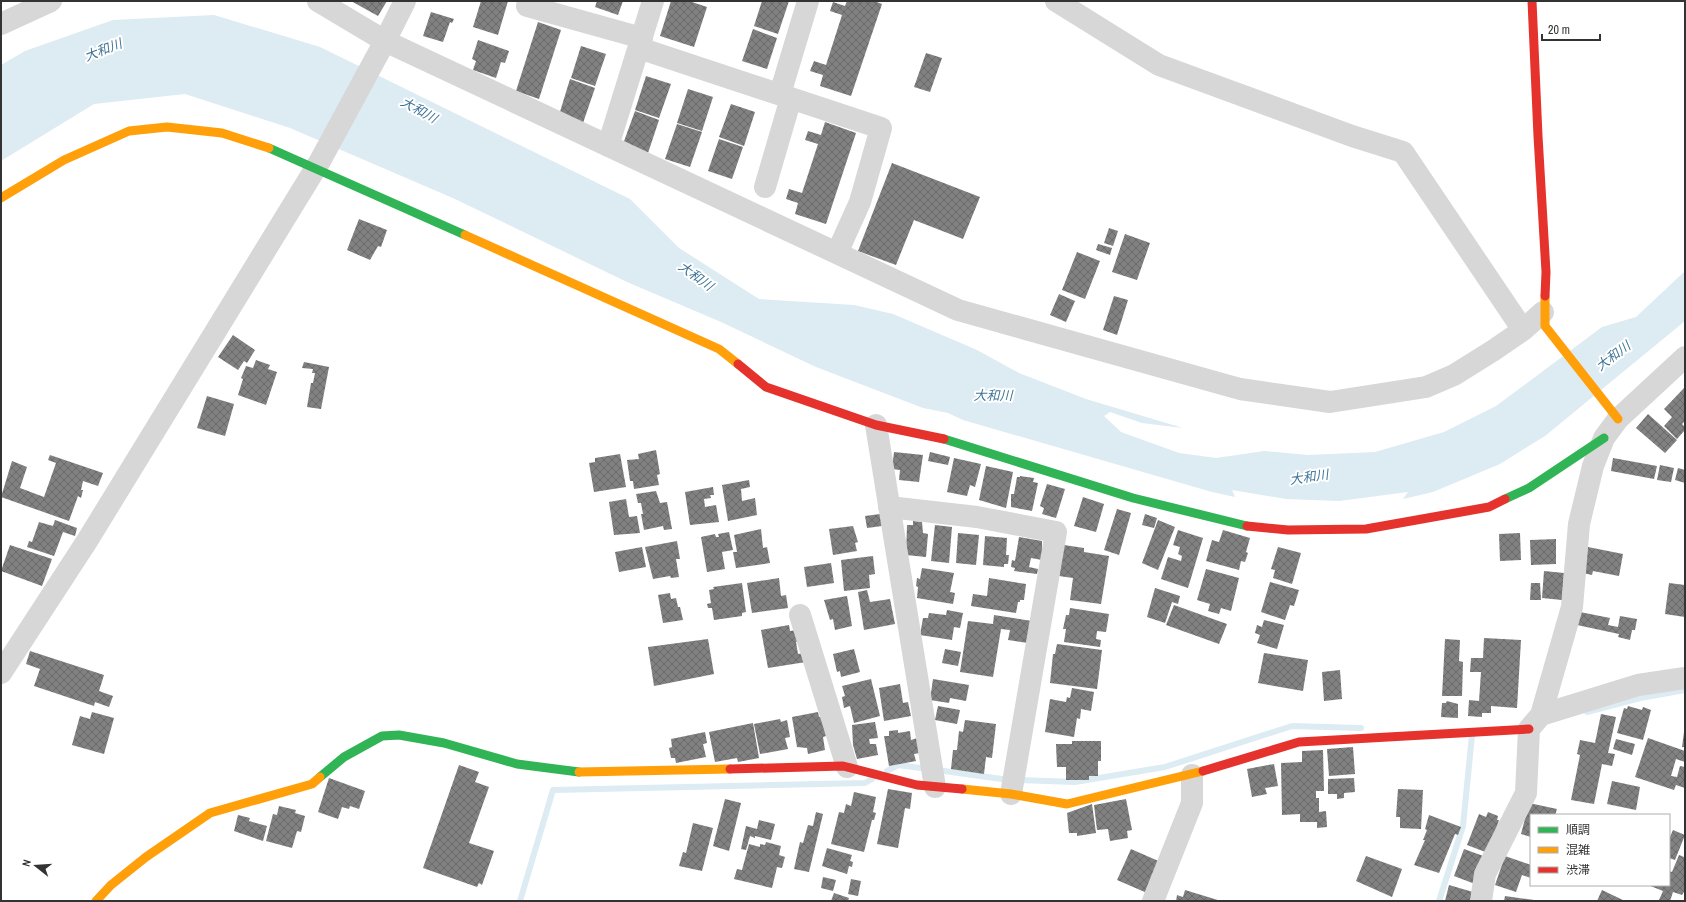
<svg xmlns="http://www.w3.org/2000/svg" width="1686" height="902" font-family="'Archivo Narrow','Noto Sans JP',sans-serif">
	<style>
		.water { fill: #ddebf3 }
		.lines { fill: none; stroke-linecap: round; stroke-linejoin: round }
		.stream { stroke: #ddebf3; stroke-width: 6 }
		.building { fill: url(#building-cross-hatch) }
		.street { stroke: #d7d7d7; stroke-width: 22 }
		.fast { stroke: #30b455; stroke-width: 9 }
		.slow { stroke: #ff9f0a; stroke-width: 9 }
		.jam { stroke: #e5322d; stroke-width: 9 }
		.labels { text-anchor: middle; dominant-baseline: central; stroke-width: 4; stroke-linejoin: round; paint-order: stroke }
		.water-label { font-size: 13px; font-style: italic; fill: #3f7597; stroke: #fff }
	</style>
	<defs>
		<pattern id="building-cross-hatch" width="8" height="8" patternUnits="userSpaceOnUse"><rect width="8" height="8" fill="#818181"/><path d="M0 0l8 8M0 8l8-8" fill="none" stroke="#6a6a6a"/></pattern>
	</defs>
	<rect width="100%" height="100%" fill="#fff"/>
	<path class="water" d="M214,15L320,47L630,199L679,248L759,299L854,305L893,314L977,350L1019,373L1086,399L1183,428L1142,423L1110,412L1104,416L1121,432L1179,453L1216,458L1264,451L1308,455L1375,452L1444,432L1496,406L1602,327L1636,317L1685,271V321L1545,436L1500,464L1433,492L1403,499L1408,492L1339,501L1286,499L1232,490L1235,497L1212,492L963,420L948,413L923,408L816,367L721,322L627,282L455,199L290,128L185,94L94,104L1,161V65L25,51L113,20Z"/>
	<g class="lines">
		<path class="stream" d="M1587,712L1640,698L1685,690
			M937,770L1009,780
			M887,771L898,765L928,769
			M1018,780L1075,782L1165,767L1292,726L1361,728
			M520,901L553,790L865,783L872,779
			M1439,901L1463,826L1472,735"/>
	</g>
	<path class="building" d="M351,1H387L378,16Z
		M481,1H508L498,35L473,27Z
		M597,1H623L618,15L595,7Z
		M671,1H689L707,7L694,47L660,36Z
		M762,1H789L778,34L754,26Z
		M847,1H874L882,4L851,96L820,86L823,75L810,71L814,61L826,65L842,15L830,11L833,2L845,6Z
		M431,12L454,19L452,23L450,22L443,42L423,36Z
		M538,22L561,30L539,99L516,91Z
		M753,29L777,38L767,69L742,61Z
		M478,40L509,51L505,63L501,62L496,78L473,70L476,61L472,59Z
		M581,46L606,54L595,86L571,78Z
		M926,53L942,58L930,92L914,87Z
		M646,76L671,84L659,118L635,110Z
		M570,79L595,88L583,123L559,115Z
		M688,89L713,97L702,131L677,123Z
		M731,104L755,112L744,146L719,137Z
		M635,111L659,120L648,153L623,144Z
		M825,122L856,133L826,224L795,214L798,203L786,199L789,189L802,193L818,144L805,140L808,131L821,135Z
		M677,124L702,132L690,167L665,159Z
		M719,139L743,147L732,179L708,171Z
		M892,163L980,197L963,239L914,220L896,265L858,251Z
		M359,219L387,230L381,247L378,246L370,260L347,250Z
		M1109,228L1118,231L1113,246L1104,243Z
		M1125,234L1150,243L1137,280L1112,272Z
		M1098,244L1112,248L1110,255L1096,250Z
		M1077,252L1100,261L1085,299L1062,290Z
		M1059,294L1075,301L1066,322L1050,315Z
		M1114,296L1128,300L1117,335L1103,330Z
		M233,335L255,350L247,363L244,361L238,370L218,357Z
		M256,360L270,365L268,369L277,372L266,405L238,395L243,379L241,378L244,371L246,366L253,368Z
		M304,362L329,367L321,409L307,407L311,383H313L315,373H312L313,369L302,368Z
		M1685,387V421L1682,424L1685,427V430L1677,439L1664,426L1672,417L1664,409Z
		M207,396L234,404L225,436L197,428Z
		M1648,414L1677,440L1665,453L1636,428Z
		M656,450L660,474L657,475L659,485L634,489L633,481H630L627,460L639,459L638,454Z
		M894,452L923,455L919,482L899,480L900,470L892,469Z
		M930,452L950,457L948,465L928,461Z
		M620,454L626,487L594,492L589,463L595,462V458Z
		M50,455L103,473L98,486L83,481L81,490H83L81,498L78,496L69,521L1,497L12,461L27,467L20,488L44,497L56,463L48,460Z
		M954,458L981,464L975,487L970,485L967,496L947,492Z
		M1613,458L1657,466L1654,479L1611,471Z
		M1660,465L1674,468L1671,482L1657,480Z
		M986,466L1013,472L1006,508L979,500Z
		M1678,468L1685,470V483L1675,480Z
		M1020,476L1034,478L1033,482L1038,483L1032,511L1011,507V494H1014L1017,477H1020Z
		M749,480L750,487L741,489L742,501L755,498L757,515L728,521L722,485Z
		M1047,484L1065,489L1056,518L1042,514L1044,508L1040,506Z
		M713,487L714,495H710L711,498L704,499L705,507L716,505L719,522L690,525L685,492Z
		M656,491L660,503L667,502L672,529L664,530L663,526L644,530L641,514H643L641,503H638L636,494Z
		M1083,497L1104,504L1096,532L1074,526Z
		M626,499L629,517L637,516L640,533L614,535L609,502Z
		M1117,509L1131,513L1119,555L1104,550Z
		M880,514L882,526L867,528L865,516Z
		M1145,514L1157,518L1154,528L1142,525Z
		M55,520L77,528L75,536L63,532L54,556L27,547L29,541L32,542L39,522L53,526Z
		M1158,520L1175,527L1158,570L1142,563Z
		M913,521L922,522L923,533L928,534L926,557L906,555L907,525H913Z
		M935,525L952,527L949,563L931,561Z
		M853,526L858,542L855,543L857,551L833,555L829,529Z
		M761,529L763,548L767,547L770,563L736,568L733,552H737L734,535Z
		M1178,530L1203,538L1188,588L1161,579L1168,557L1181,561L1182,556L1178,554L1180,547L1173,545Z
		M1223,530L1250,538L1246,552L1248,553L1245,562L1241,561L1239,570L1206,561L1212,540L1219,542Z
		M729,532L733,550L722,552L725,569L707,572L701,537L715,534L716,537H719L718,534Z
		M958,533L979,535L976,565L956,563Z
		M1520,533L1521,560L1500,561L1499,534Z
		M985,536L1007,538L1006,555H1009L1008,564H1004V567L983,565Z
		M1019,537L1042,541V560L1031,558L1029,567L1038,569L1037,574L1014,571L1015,568L1011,567L1012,560L1015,561Z
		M1556,539V564L1531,565L1530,540Z
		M677,541L680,559H676L679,577L671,578L670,576L653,579L645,547Z
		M10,545L52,559L42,586L1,571Z
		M1064,545L1084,548V552L1109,556L1101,604L1070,600L1073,578L1059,576Z
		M642,547L646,567L619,572L615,552Z
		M1278,547L1301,553L1292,584L1273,578L1275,570L1271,569Z
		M1588,547L1623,554L1619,576L1593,571L1592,575L1583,573Z
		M873,556L875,574L869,575L870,588L844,591L841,560Z
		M831,563L834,583L807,587L804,567Z
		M922,568L954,573L950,592L955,593L953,604L917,598L918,587L916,586L917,578L920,579Z
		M1206,569L1239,578L1231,611L1221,608L1219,614L1208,611L1210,604L1197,600Z
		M1544,571L1564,573L1562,600L1542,598Z
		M779,578L781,596L786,595L788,608L752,613L747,583Z
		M989,578L1026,584L1024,600H1020V602H1018L1016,613L971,606L973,594L987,596Z
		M1270,582L1299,590L1294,606L1290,605L1285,620L1261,612Z
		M742,583L746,612L742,613V616L714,620L712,608H708L707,604L711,603L709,590L714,589L713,587Z
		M1531,583H1540L1541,600H1530Z
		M1669,583L1685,585V617L1665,614Z
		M1155,588L1180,596L1178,604L1172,602L1165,623L1147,617Z
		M867,590L870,602L890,599L895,624L864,630L858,592Z
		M670,593L671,599L676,598L678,607H680L683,620L663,623L658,595Z
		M847,596L852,626L835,630L833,619L830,620L824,600Z
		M1174,605L1227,624L1219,644L1166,625Z
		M1070,608L1109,614L1106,632L1097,631L1096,639L1101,640L1100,647L1064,642L1066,629H1063L1066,615H1069Z
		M947,610L963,613L960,628L954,627L952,640L920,635L923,618H928L929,613L946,615Z
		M1580,612L1610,618L1608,625L1618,627L1620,616L1637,619L1635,630H1632L1630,640L1618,637L1619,634L1577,625Z
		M994,615L1032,621L1028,643L1008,640L1010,630L1001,629L993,677L960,672L968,621L993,624Z
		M1264,620L1284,625L1277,649L1257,643L1260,635L1255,633L1257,625L1262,627Z
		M789,625L790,631L797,630L799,641L796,642L798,654L804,653L806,662L768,668L761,630Z
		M1484,638L1521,640L1517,708L1491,706V713H1482V717L1468,716L1469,700L1479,701L1481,672H1470L1471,658H1483Z
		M708,639L714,674L654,686L648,647Z
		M1445,639L1460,640L1459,661L1463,662L1462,696H1442Z
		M1057,644L1102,650L1097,689L1050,683L1053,654H1055Z
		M854,649L860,672L841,677L840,671L837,672L833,654Z
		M945,649L961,652L958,666L942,663Z
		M30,651L104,675L99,691L113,696L109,707L95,702L94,706L34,686L40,669L26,664Z
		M1264,653L1308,660L1303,691L1258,683Z
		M1340,670L1342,699L1324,701L1322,672Z
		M871,679L880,716L854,723L850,706L844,708L842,697L845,696L842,686Z
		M933,679L969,685L966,701L950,698L949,703L930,700Z
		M900,684L903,703L908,702L911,716L884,721L879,688Z
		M1072,688L1094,692L1091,711L1081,709L1080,719L1077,718L1074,737L1045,732L1050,699L1066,702L1067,697L1070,698Z
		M1447,701L1458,704V718L1441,717L1442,703H1446Z
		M938,706L960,710L957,724L935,720Z
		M1628,706L1642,710L1643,707L1651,710L1643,740L1617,733L1624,708L1627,709Z
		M92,712L114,718L104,754L72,745L80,716L90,719Z
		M818,712L819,717L823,716L826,736L823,737L825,750L808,754L807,748L797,747L792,717Z
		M1601,714L1616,717L1608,753L1615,754L1612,766L1602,764L1594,804L1571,800L1580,755L1577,754L1580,740L1595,743Z
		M780,719L781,722L787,720L790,737L785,738L788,749L760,754L754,724Z
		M965,720L996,724L992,758L986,757L984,774L951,769L953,750H957L959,731L963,732Z
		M875,722L878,738L869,739L870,744H876L878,755L857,759L853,745L852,725Z
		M753,723L759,758L738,762L737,758L715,762L709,732Z
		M898,730V733L910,731L911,740L917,738L920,753L914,754L916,761L889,766L884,736H889V731Z
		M705,732L707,743L703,744L706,757L676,763L675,758H671L669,748L672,747L671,739Z
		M1684,732H1685V747H1682Z
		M1648,738L1685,751V762L1676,759L1671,776L1677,777L1680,766L1685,767V788L1676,785L1674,790L1635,777Z
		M1616,739L1635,744L1632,755L1613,749Z
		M1072,741H1101V761H1098V776H1089V780H1066V767H1057L1056,744H1072Z
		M1353,747L1355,774L1329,776L1327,749Z
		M1323,750L1324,791H1316V798H1319V812L1326,811L1327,827L1317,828V822H1300V814L1282,815L1281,763L1302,762V751Z
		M1274,764L1278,786L1265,788L1267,794L1252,797L1247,769Z
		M459,765L479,772L475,782L489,787L469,843L494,851L482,885L479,883L477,887L423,868Z
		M329,778L365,791L359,809L350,806L349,809L342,807L338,819L318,812Z
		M1354,778L1355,792L1344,793V798L1337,799V794H1328V779Z
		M1612,781L1640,787L1636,810L1607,804Z
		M888,789L912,793L910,809L905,808L898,848L877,844Z
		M1398,789L1423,790L1421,829L1400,828V817H1396Z
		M854,792L876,797L873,812L876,813L874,820H872L864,852L831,844L839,812L844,813L846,804L851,806Z
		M725,799L741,803L729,851L713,846Z
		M1126,799L1132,830L1127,831L1128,838L1110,841L1108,829L1097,830L1094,805Z
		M1529,803L1557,809L1555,815H1531V837L1521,834Z
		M1092,804L1096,833L1077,836V833H1069L1067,813Z
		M279,806L296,810L295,813L305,816L301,832L297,831L292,848L266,841L273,814L277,815Z
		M816,812L823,814L809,872L794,869L800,842L803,843L808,825L813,826Z
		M1488,812L1498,816L1497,820H1499L1488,853L1467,845L1479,814L1486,817Z
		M238,815L250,818L249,821L267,826L263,841L234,831Z
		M1429,815L1461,827L1458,835L1455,834L1439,873L1414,865L1425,840H1423L1427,830L1425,829Z
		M759,820L775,824L771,840L755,836V838L750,836L746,850L741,849L746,826L757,829Z
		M693,823L713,828L702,871L679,866L683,852L686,853Z
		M1673,830L1685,835L1675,860L1669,858V839Z
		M766,842L781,846L779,855L785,857L782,868L777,867L772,888L734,879L737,869L742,870L749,844L760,847V844L765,845Z
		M827,848L852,855L850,861L853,862L852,867L849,866L847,874L822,866Z
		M1131,849L1163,863L1147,893L1117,880Z
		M1464,849L1486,857L1475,884L1454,876Z
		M1685,854V890L1682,895L1673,892L1670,901L1659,900L1663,891L1648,885H1669V871L1672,872L1679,855L1684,857Z
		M1366,856L1402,869L1392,897L1356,881Z
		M1505,856L1531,865V878L1522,875L1516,892L1495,885Z
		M823,877L836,880L833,891L821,888Z
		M851,879L861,881L858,896L848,894Z
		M1449,885L1473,892L1470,901H1445Z
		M1185,890L1221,901H1176L1177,895L1183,897Z
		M1602,890L1625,901H1597Z
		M834,893L849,898L848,901H831Z
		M1505,896L1534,900V901H1504Z"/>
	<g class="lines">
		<path class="street" d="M318,1L385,41L958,310L1240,389L1330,402L1426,387L1454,375L1494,350L1523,330L1543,312
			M528,1L527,6L642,38
			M1056,1L1159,65L1352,136L1403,152L1523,330
			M1,24L51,1
			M639,48L881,128L860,202L837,253
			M780,94L808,1
			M608,146L653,1
			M765,187L791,98
			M876,425L935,787
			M889,507L977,517L1056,532L1011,794
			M800,615L847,767
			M1,673L87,541L320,161L385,41L405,1
			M1541,715L1638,685L1685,678
			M1153,901L1192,803V775
			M1481,901L1485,874L1526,793L1529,729L1541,715L1572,607L1579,524L1593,466L1604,438L1618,419L1685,357"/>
		<path class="fast" d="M269,148L465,235
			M944,439L1133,498L1247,526
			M1505,499L1529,488L1604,438
			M320,777L344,757L382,736L399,735L444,743L517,764L579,772"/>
		<path class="slow" d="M1,198L64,160L129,131L167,127L222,133L269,148
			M465,235L719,349L738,364
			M1545,296V326L1618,419
			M579,772L730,769
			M962,789L1011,794L1067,804L1203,771
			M96,901L111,885L146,857L210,813L312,784L320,777"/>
		<path class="jam" d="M1532,1L1538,136L1546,272L1545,296
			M738,364L766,387L876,425L944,439
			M1247,526L1288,530L1366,529L1489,507L1505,499
			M730,769L843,766L917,785L962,789
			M1203,771L1299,742L1529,729"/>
	</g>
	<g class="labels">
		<g class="water-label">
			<text transform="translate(103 50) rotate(-21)">大和川</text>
			<text transform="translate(419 110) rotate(29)">大和川</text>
			<text transform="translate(696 276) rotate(36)">大和川</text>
			<text transform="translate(1613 356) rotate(-37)">大和川</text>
			<text x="993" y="395">大和川</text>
			<text transform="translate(1309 477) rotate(-8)">大和川</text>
		</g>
	</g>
	<rect width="1686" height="902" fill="none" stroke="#333333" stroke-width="4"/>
	<rect x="1530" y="814" width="140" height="72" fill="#ffffff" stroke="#adadad"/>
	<rect x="1538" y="827" width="20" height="6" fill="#30b455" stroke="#adadad"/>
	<text x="1566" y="834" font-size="12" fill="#333333">順調</text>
	<rect x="1538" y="847" width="20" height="6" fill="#ff9f0a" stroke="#adadad"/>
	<text x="1566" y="854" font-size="12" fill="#333333">混雑</text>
	<rect x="1538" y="867" width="20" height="6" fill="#e5322d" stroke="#adadad"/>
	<text x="1566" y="874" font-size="12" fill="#333333">渋滞</text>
	<g transform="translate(36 866) rotate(287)" stroke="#ffffff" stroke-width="3" paint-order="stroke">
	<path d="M0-3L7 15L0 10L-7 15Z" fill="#333333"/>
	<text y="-6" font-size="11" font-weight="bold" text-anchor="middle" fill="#333333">N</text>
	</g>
	<path d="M1542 34v6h58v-6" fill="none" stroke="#333333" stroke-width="2"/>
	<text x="1548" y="34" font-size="12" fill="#333333" stroke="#ffffff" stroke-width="3" paint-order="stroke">20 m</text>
</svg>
